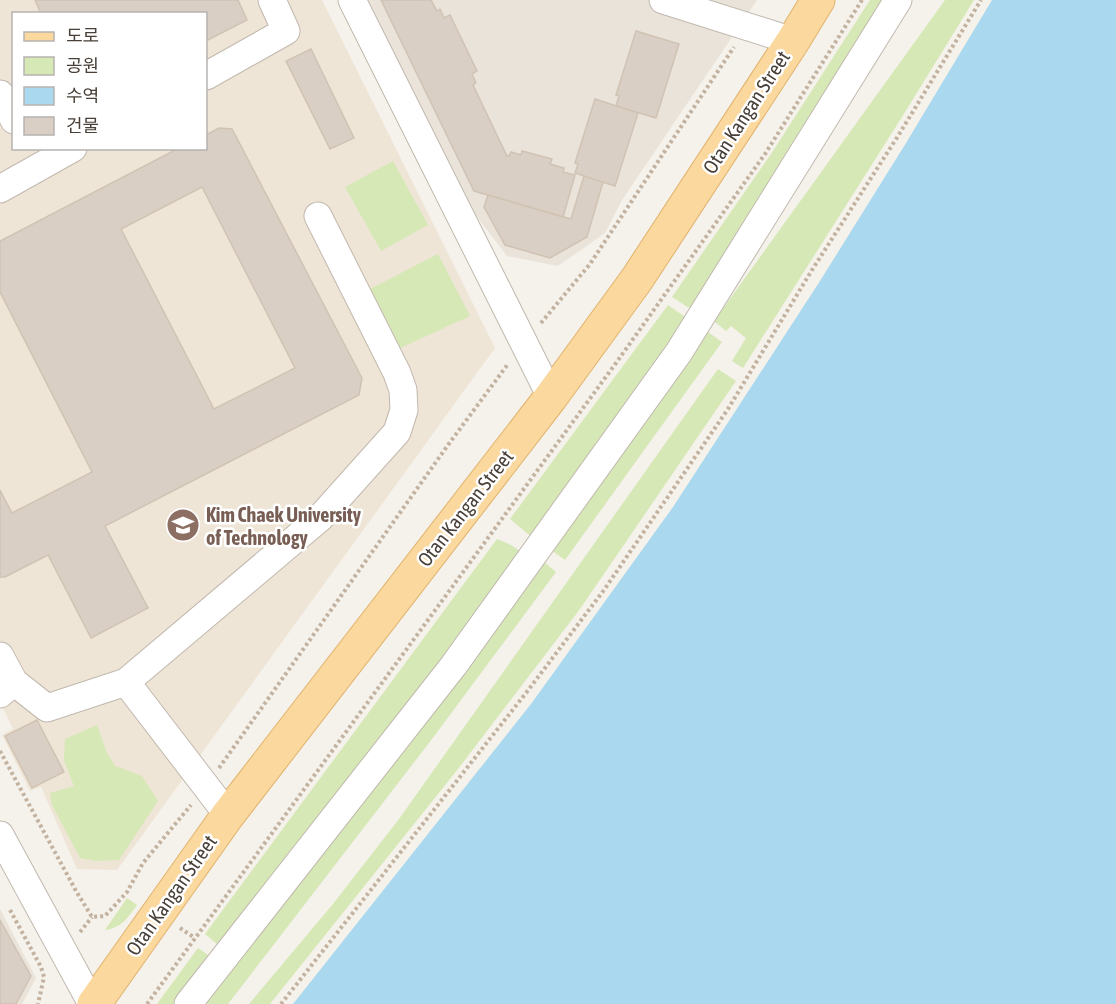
<svg xmlns="http://www.w3.org/2000/svg" width="1116" height="1004" font-family="'Asap Condensed','Noto Sans KR',sans-serif">
	<style>
		.residential { fill: #e9e3d9 }
		.education { fill: #eee5d6; fill-rule: evenodd }
		.green { fill: #d6e8b5 }
		.water { fill: #aad9ef }
		.building { fill: #dacfc4; stroke: #d1c3b4; stroke-width: 1.5; fill-rule: evenodd }
		.lines { fill: none; stroke-linecap: round; stroke-linejoin: round }
		.minor-casing { stroke: #c1b8ae; stroke-width: 29 }
		.major-casing { stroke: #e1b36d; stroke-width: 35 }
		.path { stroke: #c2b29f; stroke-width: 4; stroke-dasharray: 3 3; stroke-linecap: butt }
		.minor { stroke: #fff; stroke-width: 27 }
		.major { stroke: #fbd89e; stroke-width: 33 }
		.labels { text-anchor: middle; dominant-baseline: central; stroke-width: 5; stroke-linejoin: round; paint-order: stroke }
		.street-label { font-size: 20px; fill: #494139; stroke: #fff }
		.education-label { font-size: 20px; font-weight: bold; fill: #785e54; stroke: #fff; text-anchor: start }
	</style>
	<rect width="100%" height="100%" fill="#f5f1eb"/>
	<path class="residential" d="M367,0H757L622,200L605,233L558,266L507,256L474,213Z
		M0,909L36,978L22,1004H0Z"/>
	<path class="education" d="M0,0H322L495,348L117,870L77,869L41,787L30,791L2,735L13,729L0,702ZM14,14H206V148H14Z"/>
	<path class="green" d="M870,0H890L697,313L672,297L771,154Z
		M945,0H974L902,117L743,368L732,361L746,338L731,326L726,331L714,321Z
		M393,161L428,225L381,251L345,187Z
		M438,254L470,316L396,350L366,291Z
		M668,305L688,319L534,539L510,519Z
		M708,332L722,342L565,560L551,550Z
		M718,369L736,381L580,609L458,769L270,1004H249L333,904L399,819Z
		M497,539L511,545L523,553L222,948L205,934Z
		M543,561L556,572L432,739L228,1004H201Z
		M97,725L107,753L115,766L142,776L158,801L119,860L96,861L80,858L52,805L50,793L74,786L64,760L65,739Z
		M127,898L137,905C128,918 121,928 105,930Z
		M198,948L211,957L176,1004H157Z"/>
	<path class="water" d="M992,0H1116V1004H293L531,704L673,507L820,281L906,143Z"/>
	<path class="building" d="M35,0H238L247,20L206,41V14H41Z
		M381,0H431L437,11L440,9L444,18L450,15L477,71L472,74L476,83L473,85L507,156H509L511,152L521,155L522,151L552,159L550,164L564,168L563,172L575,175L563,217L474,191Z
		M636,31L679,44L656,118L616,106L619,96L616,95Z
		M311,49L354,138L330,149L286,61Z
		M595,99L638,113L615,186L575,173L578,164L575,163Z
		M219,128L232,129L362,378L359,395L105,526L148,608L91,638L48,555L5,577H0V490L12,513L92,472L0,292V241L179,148H206V135ZM202,187L295,368L214,409L121,229Z
		M584,176L603,182L587,237L550,258L505,245L484,207L488,195L571,219Z
		M37,720L64,772L32,788L5,736Z
		M0,920L31,976L16,1004H0Z"/>
	<g class="lines">
		<g class="minor-casing">
			<path id="minor" d="M352,0L551,397
				M663,0L793,41
				M206,76L286,31L272,0
				M0,94L14,120
				M0,189L73,148
				M0,656L14,682
				M126,682L228,815
				M0,694L14,682L47,708L126,682L320,518L397,432L404,410L403,390L397,373L318,216
				M0,835L92,1004
				M188,1004L454,665L679,352L898,0"/>
		</g>
		<g class="major-casing">
			<path id="major" d="M94,1004L228,815L551,397L637,279L793,41L818,0"/>
		</g>
		<path class="path" d="M541,323L590,264L734,47
			M0,751L76,891L92,917L105,916L127,892L143,863L191,805
			M219,768L448,445L508,364
			M10,910L41,967L44,977L38,1004
			M180,928L195,938
			M80,932L92,917
			M147,1004L616,363L765,154L862,0
			M281,1004L526,693L604,590L728,409L812,270L898,136L981,0"/>
		<use href="#minor" class="minor"/>
		<use href="#major" class="major"/>
	</g>
	<defs>
		<g id="university-disc" transform="scale(1.725)"><circle r="9.5" fill="#8d6e63" stroke="#fff"/><path d="M0-5L7-2L0 1L-7-2ZM-4 1L0 2.5L4 1V4Q0 6-4 4Z" fill="#fff"/></g>
	</defs>
	<g fill-rule="evenodd">
		<use href="#university-disc" x="183" y="525"/>
	</g>
	<g class="labels">
		<g class="street-label">
			<text transform="translate(746 112) rotate(-57)">Otan Kangan Street</text>
			<text transform="translate(465 508) rotate(-52)">Otan Kangan Street</text>
			<text transform="translate(171 895) rotate(-55)">Otan Kangan Street</text>
		</g>
		<g class="education-label">
			<text x="206" y="514">Kim Chaek University<tspan x="206" dy="23">of Technology</tspan></text>
		</g>
	</g>
	<rect x="12" y="12" width="195" height="138" fill="#ffffff" stroke="#b6b3b0" stroke-width="1.5"/>
	<rect x="24" y="32" width="30" height="9" fill="#fbd89e" stroke="#b6b3b0" stroke-width="1.5"/>
	<text x="66" y="42" font-size="18" fill="#494139">도로</text>
	<rect x="24" y="57" width="30" height="18" fill="#d6e8b5" stroke="#b6b3b0" stroke-width="1.5"/>
	<text x="66" y="72" font-size="18" fill="#494139">공원</text>
	<rect x="24" y="87" width="30" height="18" fill="#aad9ef" stroke="#b6b3b0" stroke-width="1.5"/>
	<text x="66" y="102" font-size="18" fill="#494139">수역</text>
	<rect x="24" y="117" width="30" height="18" fill="#dacfc4" stroke="#b6b3b0" stroke-width="1.5"/>
	<text x="66" y="132" font-size="18" fill="#494139">건물</text>
</svg>
